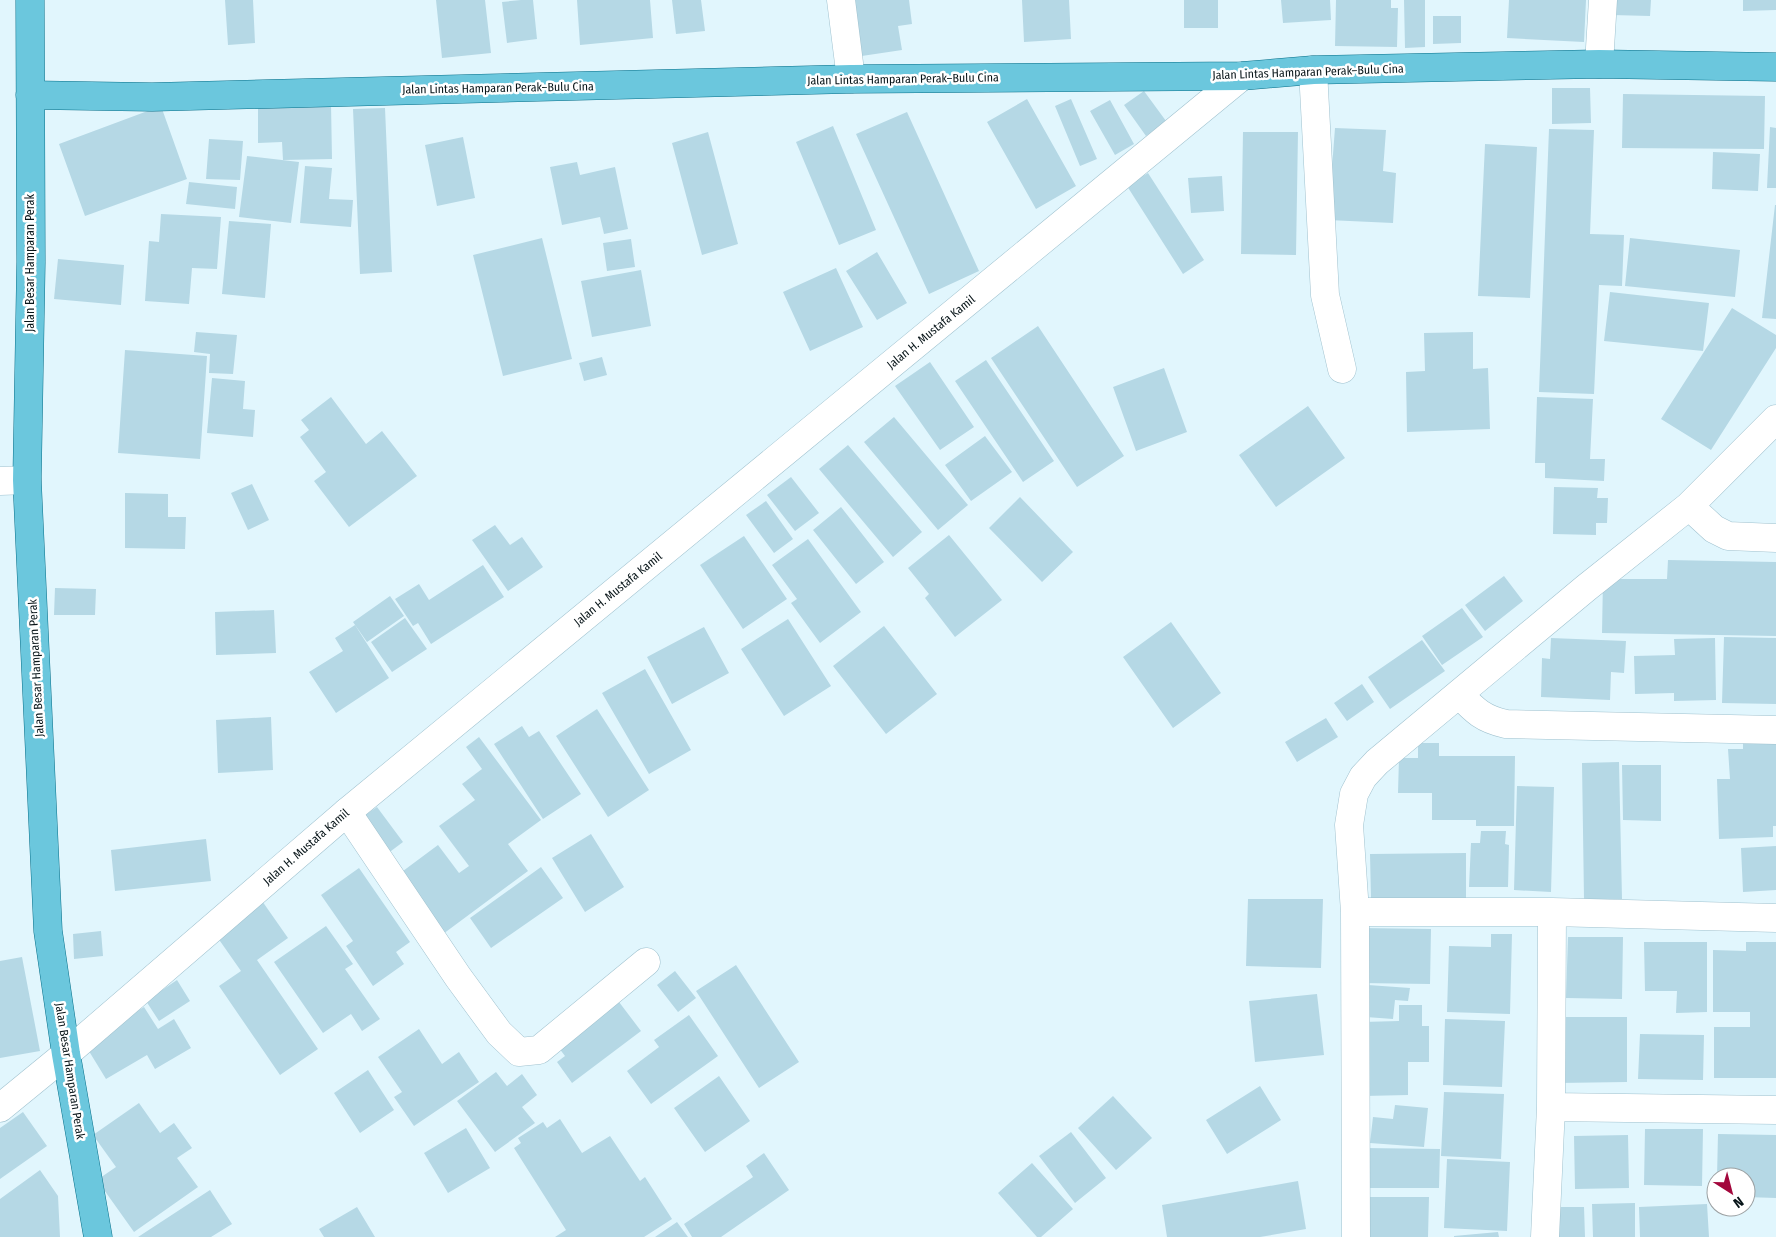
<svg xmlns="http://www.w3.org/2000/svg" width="1776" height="1237" font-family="'Fira Sans Condensed',sans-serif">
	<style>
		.building { fill: #b5d8e5 }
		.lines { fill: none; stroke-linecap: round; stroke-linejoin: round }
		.street-casing { stroke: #a0c2cf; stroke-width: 29 }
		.secondary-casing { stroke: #a0c2cf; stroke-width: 29 }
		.primary-casing { stroke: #08708a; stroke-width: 29 }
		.street { stroke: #fff; stroke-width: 28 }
		.secondary { stroke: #fff; stroke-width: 28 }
		.primary { stroke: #6bc7dd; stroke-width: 28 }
		.labels { text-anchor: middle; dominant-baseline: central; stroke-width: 5; stroke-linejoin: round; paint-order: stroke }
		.street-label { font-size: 12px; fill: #071418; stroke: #fff }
	</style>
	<rect width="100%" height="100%" fill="#e1f6fd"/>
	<path class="building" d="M225,0H253L255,43L228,45Z
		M436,0H485L491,53L442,58Z
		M521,0H533L537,39L507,43L502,2Z
		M577,0H650L653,38L580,45Z
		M672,0H701L705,31L676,34Z
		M847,0H909L912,24L898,26L902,50L855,57Z
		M1022,0H1069L1071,39L1024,42Z
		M1184,0H1218V28H1184Z
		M1281,0H1330L1331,20L1283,23Z
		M1336,0H1391V8H1398L1397,47L1335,46Z
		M1404,0H1425V47L1405,48Z
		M1509,0H1586L1584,42L1507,38Z
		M1612,0H1651L1650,16L1612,15Z
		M1743,0H1776V10L1743,11Z
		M1433,16H1461V43L1433,44Z
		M1552,88H1590L1591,123L1552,124Z
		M1144,91L1166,121L1146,136L1124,105Z
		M1623,94L1765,96L1764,149L1622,148Z
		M1027,99L1076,186L1036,209L987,122Z
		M1071,99L1097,159L1080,166L1055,106Z
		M1110,100L1134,144L1115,155L1090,111Z
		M331,104L332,159L283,160L282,142L258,143V105Z
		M161,106L187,179L85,216L59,144Z
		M385,108L392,272L360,274L353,109Z
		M907,112L979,271L929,294L856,134Z
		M833,126L876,230L839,245L796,142Z
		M1770,127L1776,128V188H1767Z
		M1335,128L1386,130L1383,171L1396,173L1393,223L1328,220Z
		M1549,129L1594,130L1590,234L1624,235L1622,286L1599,285L1594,394L1539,392Z
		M708,132L738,244L702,255L672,143Z
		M1243,132H1298L1296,255L1241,254Z
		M463,137L475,198L437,206L425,145Z
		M209,139L243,141L240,180L206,179Z
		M1485,144L1537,147L1530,298L1478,296Z
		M1713,152L1760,154L1758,191L1712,189Z
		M247,156L299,162L291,223L239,217Z
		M577,162L580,175L615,167L628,229L604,234L600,217L562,225L550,167Z
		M305,166L332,168L329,199L353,200L351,227L300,223Z
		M1148,173L1204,260L1183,274L1127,186Z
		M1222,176L1224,211L1191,213L1188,178Z
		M189,182L237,187L235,209L186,204Z
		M1775,205H1776V319L1762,318Z
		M161,214L221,217L217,269L192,268L189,304L145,301L149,241L159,242Z
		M229,221L271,224L265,298L222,294Z
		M542,238L572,359L503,376L473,255Z
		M1630,238L1740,250L1735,297L1625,286Z
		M631,239L635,267L607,271L603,243Z
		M877,252L907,303L877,320L846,271Z
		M58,259L124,265L121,305L54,299Z
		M836,268L863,327L810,351L783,292Z
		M641,270L651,326L592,337L581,281Z
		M1610,292L1709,303L1703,351L1604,341Z
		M1732,308L1776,335V348L1711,450L1661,419Z
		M1038,326L1124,456L1077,487L991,358Z
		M196,332L237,335L233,374L209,373L210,354L194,352Z
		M1473,332V369L1488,368L1490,429L1407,432L1406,372L1425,371L1424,333Z
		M125,350L207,356L200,459L118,453Z
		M602,357L607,375L584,381L579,363Z
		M986,360L1054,461L1023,482L955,381Z
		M930,362L974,427L940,450L895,386Z
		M1164,368L1187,432L1136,451L1113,387Z
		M212,378L245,381L243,409L255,410L253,437L207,433Z
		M331,397L366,444L382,431L417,476L349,527L314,481L326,472L300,437L309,430L301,420Z
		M1537,397L1593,399L1590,459H1605L1604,481L1545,478V463H1535Z
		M1308,406L1345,458L1276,507L1239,455Z
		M894,417L968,505L938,530L864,442Z
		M985,436L1012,472L971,501L945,465Z
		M848,445L922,532L893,557L819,469Z
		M791,477L819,513L795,531L767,495Z
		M252,484L269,520L248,530L231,493Z
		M1554,487L1598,488L1597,498H1608L1607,523H1596V535L1553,534Z
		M125,493L168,494V517H186L185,549L125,548Z
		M1020,497L1073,552L1042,582L989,528Z
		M766,501L793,539L774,553L746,515Z
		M841,507L884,562L856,584L813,530Z
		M495,525L510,545L522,537L543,567L508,591L472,540Z
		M949,535L1002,600L955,637L925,598L929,594L908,568Z
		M744,536L787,599L743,629L700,565Z
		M808,539L861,612L820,643L791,603L797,599L772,565Z
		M1668,560L1776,562V636L1602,633L1603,579H1667Z
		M483,565L504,597L431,644L418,623L413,626L395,599L419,584L429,600Z
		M1504,576L1523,601L1485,631L1465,605Z
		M55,588L96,589L95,615H54Z
		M390,596L404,616L367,642L353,622Z
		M1462,608L1483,637L1442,665L1422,636Z
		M274,610L276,653L216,655L215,612Z
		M405,618L427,649L392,672L371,642Z
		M788,619L831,686L784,716L741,649Z
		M1171,622L1221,693L1173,728L1123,657Z
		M355,625L389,678L336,713L309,672L343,651L335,638Z
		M884,626L937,694L886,734L833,666Z
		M704,627L729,673L672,704L647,657Z
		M1724,637L1776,638V704L1722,703Z
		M1551,638L1626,641L1624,673L1611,672L1610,700L1541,697L1542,658L1550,659Z
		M1715,638L1716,700L1674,701V693L1635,694L1634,656L1675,655L1674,639Z
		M1422,640L1445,671L1390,709L1368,677Z
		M645,669L691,750L649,774L602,693Z
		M1362,684L1374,702L1347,721L1334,703Z
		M597,709L649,790L608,817L556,736Z
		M271,717L273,770L218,773L216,720Z
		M1326,718L1338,737L1297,762L1285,742Z
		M522,726L529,737L539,731L581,794L543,819L494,744Z
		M479,737L541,820L508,844L528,871L443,934L399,874L438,845L459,873L469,866L439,826L475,800L462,784L482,769L466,747Z
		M1776,741V826H1773V837L1719,839L1717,779H1730L1728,749H1743V742Z
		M1418,743H1439V756H1515L1514,826H1476V820H1432V793H1398L1399,758H1418Z
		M1619,762L1622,899H1584L1582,763Z
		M1622,765H1661V821L1623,820Z
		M1517,786L1554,787L1551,892L1514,890Z
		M377,807L403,842L387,854L361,818Z
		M1481,831H1506L1505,844L1509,845L1508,887H1469L1471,843H1480Z
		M591,834L624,887L585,912L552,858Z
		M206,839L211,881L115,891L111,850Z
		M1776,846V890L1743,892L1741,848Z
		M1466,853V898L1371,899L1370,854Z
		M541,867L563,898L491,948L470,918Z
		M359,868L410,942L396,952L404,964L373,986L346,946L353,941L321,895Z
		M260,898L288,938L257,960L318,1049L280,1075L219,986L241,971L213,931Z
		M1248,899H1323L1321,968L1246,966Z
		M326,926L353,964L345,969L380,1019L362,1031L351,1014L323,1033L274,962Z
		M1361,928L1431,929L1430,984L1360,983Z
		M101,931L103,956L74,959L73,934Z
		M1491,934H1512L1510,1014L1447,1012L1449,946L1491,947Z
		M1568,937H1623L1622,999L1566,998Z
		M1644,942H1707V1012L1676,1013L1677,991H1645Z
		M1746,942H1776V1078H1714V1027H1750V1012H1713V950L1746,951Z
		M22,957L40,1051L0,1058V961Z
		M736,965L799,1062L759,1088L696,991Z
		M675,971L696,998L678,1012L657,985Z
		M177,980L190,1001L159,1021L146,1001Z
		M1368,985L1410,988L1408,1001L1395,1000L1393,1019L1366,1017Z
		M1317,994L1324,1055L1255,1062L1249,1001Z
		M616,998L641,1031L572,1083L557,1062L565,1056L556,1044Z
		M1399,1005H1422V1026H1429V1062H1408V1095L1364,1096L1363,1022L1399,1021Z
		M144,1007L158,1029L174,1019L191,1048L155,1069L147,1055L106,1079L84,1043Z
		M689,1015L718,1056L651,1104L627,1071L659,1047L654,1040Z
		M1558,1017H1627V1082L1558,1083Z
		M1445,1019L1505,1021L1502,1087L1443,1085Z
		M419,1029L442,1064L459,1052L479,1082L414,1126L394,1097L402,1092L378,1057Z
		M1640,1034L1704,1035L1703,1080L1638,1079Z
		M368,1070L394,1110L360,1133L334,1093Z
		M496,1072L507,1086L522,1074L537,1095L522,1107L535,1123L495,1152L457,1101Z
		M719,1076L750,1121L705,1152L674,1108Z
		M1260,1086L1281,1120L1227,1154L1206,1120Z
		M1444,1092L1504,1094L1501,1159L1441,1156Z
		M1113,1096L1152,1138L1116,1170L1078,1128Z
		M139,1103L160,1133L174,1123L192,1148L177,1158L198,1187L134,1232L97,1180L116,1167L93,1135Z
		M1395,1105L1428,1108L1424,1147L1370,1143L1373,1117L1393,1119Z
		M23,1112L47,1146L0,1179V1128Z
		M560,1119L582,1153L610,1136L640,1181L645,1177L672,1219L644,1237H555L566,1230L514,1148L521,1143L518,1138L543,1122L547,1128Z
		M466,1128L490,1168L448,1193L424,1153Z
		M1645,1129H1703L1702,1186L1644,1185Z
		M1071,1132L1106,1178L1075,1203L1039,1156Z
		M1718,1134L1776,1135V1198L1746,1197V1177H1717Z
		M1628,1135L1629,1188L1575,1189L1574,1136Z
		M1364,1148L1440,1149L1439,1188H1363Z
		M764,1153L789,1190L721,1237H692L684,1224L753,1177L746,1166Z
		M1447,1159L1510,1162L1507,1231L1444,1228Z
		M1032,1163L1073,1209L1041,1237H1037L998,1193Z
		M40,1170L58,1196L60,1237H0V1199Z
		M1298,1181L1306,1229L1260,1237H1167L1162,1205Z
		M210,1190L232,1224L211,1237H138Z
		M1363,1197H1429L1428,1237H1363Z
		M1635,1203V1237H1593L1592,1204Z
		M1707,1204L1709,1237H1640L1639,1207Z
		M357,1207L375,1237H324L319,1229Z
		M1552,1207H1584L1585,1237H1552Z
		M677,1222L688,1237H655Z
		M1498,1232L1499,1237H1454V1236Z"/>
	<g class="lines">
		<g class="street-casing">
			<path id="street" d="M841,0L851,79
				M1599,64L1603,0
				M1313,70L1325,295L1342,369
				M0,481L27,480
				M1689,506L1714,529L1728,536L1776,538
				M1459,694C1475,711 1483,719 1506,724L1776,730
				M347,812L458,977L499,1033L519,1052L539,1050L646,962
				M1355,912H1552L1776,918
				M1551,1107L1776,1110
				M1356,1237L1355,912L1349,825L1354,794L1363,777L1377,762L1586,588L1689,506L1776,419
				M1545,1237L1551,1107L1552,912"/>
		</g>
		<g class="secondary-casing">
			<path id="secondary" d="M0,1108L66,1054L347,812L1242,76"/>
		</g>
		<g class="primary-casing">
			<path id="primary" d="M30,0L31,262L27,480L48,931L66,1054L98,1237
				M30,95L152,97L851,79L1242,76L1313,70L1599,64L1776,67"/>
		</g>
		<use href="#street" class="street"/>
		<use href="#secondary" class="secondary"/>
		<use href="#primary" class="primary"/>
	</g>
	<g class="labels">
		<g class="street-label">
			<text transform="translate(1308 72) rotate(-2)">Jalan Lintas Hamparan Perak–Bulu Cina</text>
			<text transform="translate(903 79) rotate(-1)">Jalan Lintas Hamparan Perak–Bulu Cina</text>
			<text transform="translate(498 88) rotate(-1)">Jalan Lintas Hamparan Perak–Bulu Cina</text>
			<text transform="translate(30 263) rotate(-90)">Jalan Besar Hamparan Perak</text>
			<text transform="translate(931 332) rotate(-39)">Jalan H. Mustafa Kamil</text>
			<text transform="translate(618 589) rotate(-39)">Jalan H. Mustafa Kamil</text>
			<text transform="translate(36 668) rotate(-93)">Jalan Besar Hamparan Perak</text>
			<text transform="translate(306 847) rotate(-41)">Jalan H. Mustafa Kamil</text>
			<text transform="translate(70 1071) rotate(81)">Jalan Besar Hamparan Perak</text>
		</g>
	</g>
	<g transform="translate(1731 1192) rotate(144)"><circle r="24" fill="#ffffff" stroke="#9ca1a3"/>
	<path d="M0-4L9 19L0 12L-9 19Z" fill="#a3073c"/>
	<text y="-8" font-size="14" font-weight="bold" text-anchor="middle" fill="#071418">N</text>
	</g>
</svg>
